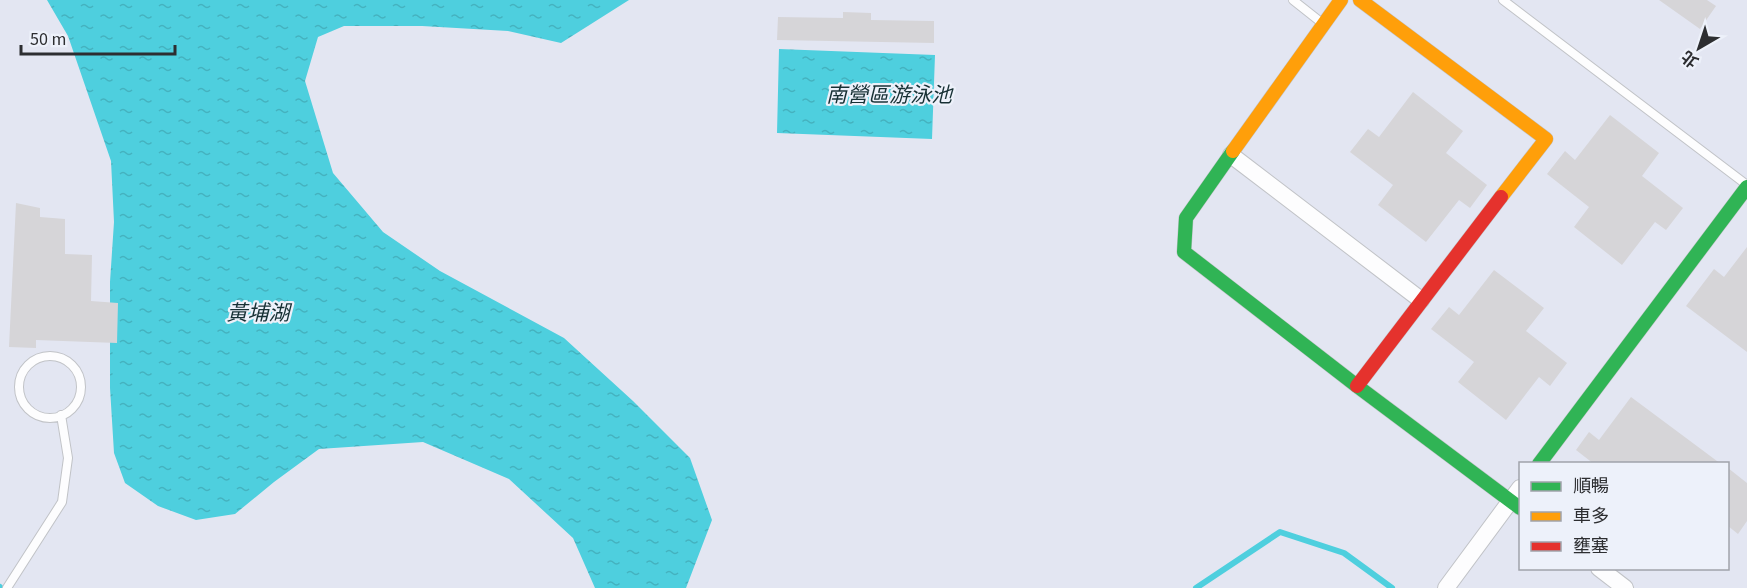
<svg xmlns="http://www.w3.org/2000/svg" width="1747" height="588" font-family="'Source Sans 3','Noto Sans TC',sans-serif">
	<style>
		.built { fill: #e3e6f2; fill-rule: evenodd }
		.water { fill: url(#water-ripples) }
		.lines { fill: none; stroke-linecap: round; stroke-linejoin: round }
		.stream { stroke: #4ecfde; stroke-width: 6 }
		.building { fill: #d6d5d8 }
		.lane-casing { stroke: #c1c3c7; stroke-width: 10 }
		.street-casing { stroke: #c1c3c7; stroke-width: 18 }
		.fast-casing { stroke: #c1c3c7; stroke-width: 15 }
		.slow-casing { stroke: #c1c3c7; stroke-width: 15 }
		.jam-casing { stroke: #c1c3c7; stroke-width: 15 }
		.lane { stroke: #fdfdfe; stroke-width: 8 }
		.street { stroke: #fdfdfe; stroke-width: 16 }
		.fast { stroke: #30b455; stroke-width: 14 }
		.slow { stroke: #ff9f0a; stroke-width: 14 }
		.jam { stroke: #e5322d; stroke-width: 14 }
		.labels { text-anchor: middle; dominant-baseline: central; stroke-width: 4.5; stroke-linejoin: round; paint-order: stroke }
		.water-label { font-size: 21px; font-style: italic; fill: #173034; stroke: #edf1fa }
	</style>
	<defs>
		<pattern id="water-ripples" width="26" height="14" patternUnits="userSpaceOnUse" patternTransform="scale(1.5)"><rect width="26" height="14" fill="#4ecfde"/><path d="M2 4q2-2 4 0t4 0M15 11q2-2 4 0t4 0" fill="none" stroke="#44b2bf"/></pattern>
	</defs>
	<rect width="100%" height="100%" fill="#f0f2f7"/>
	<path class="built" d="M0,0H1747V588H0ZM1520,464H1728V568H1520Z"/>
	<path class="water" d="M47,0H629L561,43L508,31L422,26H344L318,37L305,81L333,173L383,232L440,271L564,338L633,401L690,458L712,520L686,588H595L573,538L509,479L423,442L319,449L274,482L235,514L196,520L158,506L125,483L114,453L110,388V282L114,222L111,161L68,36Z
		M779,49L935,55L932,139L777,133Z"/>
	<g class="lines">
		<path class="stream" d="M0,587L1,588
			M1196,588L1280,532L1344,553L1392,588"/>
	</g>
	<path class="building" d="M1659,0H1707L1716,6L1700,29Z
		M843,12L871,13V20L934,21V43L777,40L778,17L843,18Z
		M1413,92L1463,131L1446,153L1487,185L1470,208L1459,200L1426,242L1378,205L1393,185L1350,152L1368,129L1379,137Z
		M1610,115L1659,153L1642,176L1683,208L1666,230L1655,222L1622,265L1574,227L1589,207L1547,174L1565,151L1575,160Z
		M16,203L40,208V217L65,219V254L92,255L91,301L118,303L117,343L36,340V348L9,347Z
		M1747,247V352L1686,306L1714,269L1724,277Z
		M1494,270L1544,308L1526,331L1567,363L1550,386L1539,377L1506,420L1458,382L1474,362L1431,329L1449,307L1459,315Z
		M1631,397L1721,464H1594L1576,450L1589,432L1599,440Z
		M1728,468L1747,483V521L1738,534L1728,526Z"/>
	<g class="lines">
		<g class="lane-casing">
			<path id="lane" d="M1293,0L1322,23
				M1503,0L1747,185
				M19 387a31 31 0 1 1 62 0a31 31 0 1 1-62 0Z
				M7,588L62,502L68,458L61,415"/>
		</g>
		<g class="street-casing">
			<path id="street" d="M1231,155L1421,300
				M1599,568L1625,588
				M1446,588L1520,488"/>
		</g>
		<g class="fast-casing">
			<path id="fast" d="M1233,151L1186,218L1184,252L1357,386L1520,508
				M1539,464L1747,187"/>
		</g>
		<g class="slow-casing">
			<path id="slow" d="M1360,0L1546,139L1501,197
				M1233,151L1341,0"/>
		</g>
		<g class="jam-casing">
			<path id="jam" d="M1357,386L1501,197"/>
		</g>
		<use href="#lane" class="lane"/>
		<use href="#street" class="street"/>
		<use href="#fast" class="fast"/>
		<use href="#slow" class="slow"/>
		<use href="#jam" class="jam"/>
	</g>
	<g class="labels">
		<g class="water-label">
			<text x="889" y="95">南營區游泳池</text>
			<text x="258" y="313">黃埔湖</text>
		</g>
	</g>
	<rect x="1519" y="462" width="210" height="108" fill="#edf1fa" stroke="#a0a3aa" stroke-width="1.5"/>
	<rect x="1531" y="482" width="30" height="9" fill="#30b455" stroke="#a0a3aa" stroke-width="1.5"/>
	<text x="1573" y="492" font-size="18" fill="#2d2e31">順暢</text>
	<rect x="1531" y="512" width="30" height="9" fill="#ff9f0a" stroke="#a0a3aa" stroke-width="1.5"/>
	<text x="1573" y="522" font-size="18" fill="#2d2e31">車多</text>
	<rect x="1531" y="542" width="30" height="9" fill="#e5322d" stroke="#a0a3aa" stroke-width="1.5"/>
	<text x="1573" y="552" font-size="18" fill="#2d2e31">壅塞</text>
	<g transform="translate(1699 48) rotate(219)" stroke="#edf1fa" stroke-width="4.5" paint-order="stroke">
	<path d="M0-4.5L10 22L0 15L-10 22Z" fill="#2d2e31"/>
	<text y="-9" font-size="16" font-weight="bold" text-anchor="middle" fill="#2d2e31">北</text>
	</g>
	<path d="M21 45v9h154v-9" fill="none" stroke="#2d2e31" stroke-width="3"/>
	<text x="30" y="45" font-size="18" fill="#2d2e31" stroke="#edf1fa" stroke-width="4.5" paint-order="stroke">50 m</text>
</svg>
